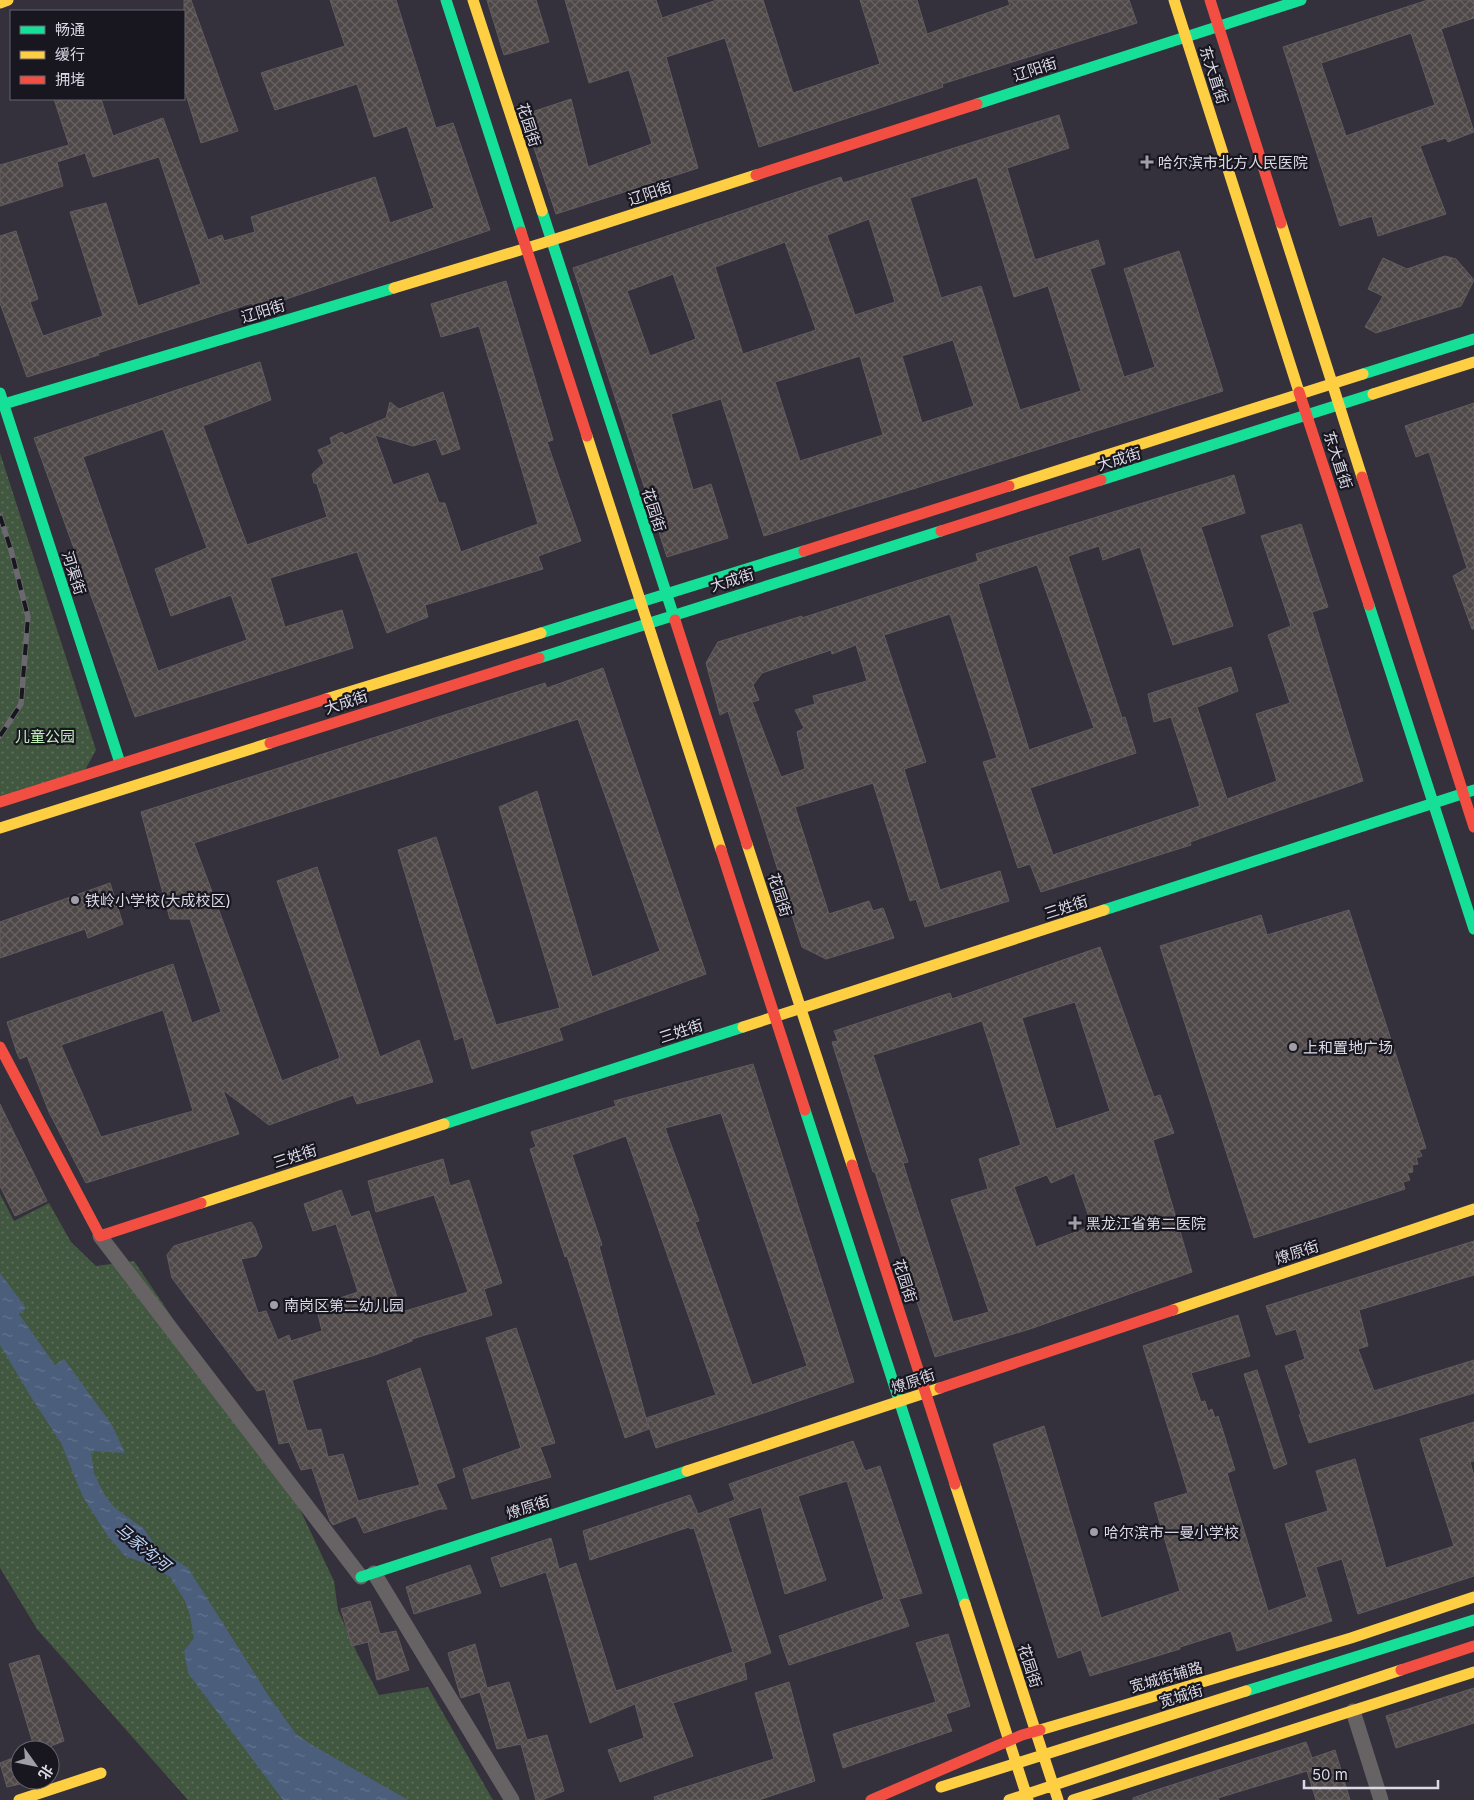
<svg xmlns="http://www.w3.org/2000/svg" width="1474" height="1800" font-family="Inter,'Noto Sans SC',sans-serif">
	<style>
		.park { fill: url(#park-dots) }
		.water { fill: url(#water-ripples) }
		.building { fill: url(#building-cross-hatch); stroke: #625c5f; fill-rule: evenodd }
		.lines { fill: none; stroke-linecap: round; stroke-linejoin: round }
		.street { stroke: #676365; stroke-width: 15 }
		.fast { stroke: #16e098; stroke-width: 11 }
		.slow { stroke: #ffcf43; stroke-width: 11 }
		.jam { stroke: #f24e42; stroke-width: 11 }
		.rail-casing { stroke: #6b696f; stroke-width: 5.5 }
		.rail { stroke: #181720; stroke-width: 4; stroke-dasharray: 11; stroke-linecap: butt }
		.poi-dot { fill: #a19eaa; stroke: #181720; stroke-width: 2 }
		.labels { text-anchor: middle; dominant-baseline: central; stroke-width: 4.5; stroke-linejoin: round; paint-order: stroke }
		.street-label { font-size: 15px; fill: #dbd9e6; stroke: #181720 }
		.poi-label { font-size: 15px; fill: #dbd9e6; stroke: #181720; text-anchor: start }
		.park-label { font-size: 15px; fill: #c1f0b9; stroke: #181720 }
		.water-label { font-size: 16px; font-style: italic; fill: #c1d7f9; stroke: #181720 }
	</style>
	<defs>
		<pattern id="park-dots" width="8" height="8" patternUnits="userSpaceOnUse" patternTransform="scale(1.25)"><rect width="8" height="8" fill="#42573f"/><path d="M2 2h.1M6 6h.1" fill="none" stroke="#5d6f5b" stroke-width="1.8" stroke-linecap="round"/></pattern>
		<pattern id="water-ripples" width="26" height="14" patternUnits="userSpaceOnUse" patternTransform="scale(1.25)"><rect width="26" height="14" fill="#4b5e7c"/><path d="M2 4q2-2 4 0t4 0M15 11q2-2 4 0t4 0" fill="none" stroke="#64748f"/></pattern>
		<pattern id="building-cross-hatch" width="8" height="8" patternUnits="userSpaceOnUse" patternTransform="scale(1.25)"><rect width="8" height="8" fill="#4f4849"/><path d="M0 0l8 8M0 8l8-8" fill="none" stroke="#686263"/></pattern>
	</defs>
	<rect width="100%" height="100%" fill="#34313c"/>
	<path class="park" d="M0,453L96,750L85,770L0,797Z
		M0,1194L14,1221L49,1203L71,1242L96,1266L134,1261L295,1499L334,1581L338,1610L357,1653L379,1695L428,1687L493,1800H188L37,1629L0,1568Z"/>
	<path class="water" d="M0,1273L26,1308L19,1314L55,1365L64,1359L112,1425L125,1453L91,1451L94,1473L104,1494L115,1508L143,1528L157,1548L188,1568L270,1698L296,1734L312,1745L408,1800H283L188,1673L184,1651L194,1638L190,1615L185,1601L170,1577L147,1564L125,1556L107,1535L83,1497L61,1443L31,1397L0,1345Z"/>
	<path class="building" d="M184,0H191L238,131L201,143L184,88Z
		M330,0H396L436,128L453,123L490,230L254,310L252,303L98,353L99,355L27,377L0,303V236L16,231L38,299L30,302L43,336L103,316L70,212L106,203L138,306L201,284L159,157L93,177L85,153L57,162L63,186L0,206V165L69,145L54,99H101L113,136L163,118L208,240L222,235L224,241L255,232L251,217L375,177L390,223L434,208L407,126L374,137L357,84L275,110L261,73L345,46Z
		M487,0H536L549,42L504,55Z
		M565,0H656L662,18L717,0H763L793,93L880,64L860,0H917L927,34L1010,5L1008,0H1129L1137,23L942,84L943,87L759,147L725,38L666,57L698,168L556,214L523,115L571,99L588,167L652,144L629,70L589,83Z
		M1428,0H1474V18L1441,29L1474,132L1448,142L1446,138L1420,146L1446,214L1378,236L1372,216L1340,226L1283,47ZM1411,33L1435,105L1346,136L1321,63Z
		M1059,115L1069,148L1007,168L1035,260L1098,240L1105,264L1090,269L1124,377L1155,367L1124,269L1179,251L1223,391L764,536L721,399L671,414L693,490L711,484L728,538L667,557L573,268L841,177L843,183ZM977,177L1014,297L1048,286L1081,391L1020,410L981,286L941,298L910,198ZM869,219L895,302L855,315L827,235ZM785,242L816,330L743,354L715,267ZM673,274L696,339L650,356L627,291ZM953,340L974,406L922,423L902,356ZM860,356L883,435L800,461L775,382Z
		M1445,256L1456,259L1474,280L1461,306L1376,333L1365,327L1383,296L1368,289L1383,258L1407,269Z
		M506,281L553,440L547,442L581,541L538,556L543,569L425,605L428,617L387,633L357,552L270,578L285,627L342,610L353,648L135,717L34,438L260,362L271,400L203,426L247,545L327,517L317,484L314,483L312,474L324,463L318,450L332,444L330,438L342,432L345,435L386,418L390,402L399,409L443,392L460,449L442,455L436,439L413,446L375,435L393,485L428,473L439,503H445L461,552L538,524L479,326L441,337L431,304ZM163,429L207,548L155,569L171,616L231,595L247,640L158,671L83,457Z
		M1474,403V629H1472L1453,576L1467,568L1429,452L1416,457L1405,426Z
		M1234,475L1245,513L1201,527L1233,626L1173,645L1140,547L1103,560L1099,546L1068,556L1122,718L1125,717L1136,753L1030,788L1053,855L1200,806L1171,717L1154,722L1148,694L1231,667L1238,691L1197,707L1227,799L1277,781L1256,714L1290,703L1268,635L1291,626L1261,536L1301,524L1328,607L1312,612L1363,781L1190,842L1191,845L1041,892L1030,864L1018,868L983,762L997,758L950,614L884,635L926,762L904,769L940,890L1000,871L1009,901L925,927L916,899L910,901L873,783L795,807L829,914L869,901L873,911L883,908L894,938L826,959L802,947L728,711L720,715L706,663L718,642L802,616V618L978,561L976,554ZM1037,565L1094,728L1029,750L978,584ZM856,645L867,681L813,696L815,704L795,710L804,728L797,732L805,769L781,777L752,702L759,700L753,685L762,673L831,650L832,654Z
		M603,668L706,974L559,1028L563,1040L472,1069L463,1037L455,1040L398,850L436,837L496,1025L560,1008L499,807L537,791L592,977L660,951L578,719L194,843L282,1081L340,1058L277,881L317,867L380,1057L419,1040L433,1082L357,1104L353,1095L269,1125L223,1090L239,1134L86,1183L49,1112L27,1056L20,1059L17,1053L7,1022L173,964L192,1023L221,1012L190,919H170L141,812L545,683L547,688ZM163,1010L193,1111L101,1137L61,1045Z
		M110,883L123,924L88,938L85,929L0,958V922Z
		M1349,910L1426,1148L1419,1150L1422,1156L1416,1158L1418,1164L1412,1165L1413,1172L1407,1173L1410,1180L1403,1182L1405,1189L1254,1238L1160,946L1261,915L1267,935Z
		M1100,947L1154,1097L1160,1095L1174,1133L1153,1140L1192,1272L1030,1329L935,1357L875,1172H873L832,1042L838,1041L834,1031L950,993L952,999ZM1075,1002L1110,1111L1056,1129L1022,1018ZM982,1021L1021,1145L979,1159L988,1189L951,1200L989,1312L953,1322L903,1163L908,1162L873,1055ZM1074,1173L1092,1226L1036,1247L1014,1187L1047,1175L1051,1183Z
		M753,1064L854,1382L767,1412L656,1448L646,1418L716,1395L626,1136L572,1155L602,1245L599,1246L649,1429L625,1438L567,1256L565,1257L530,1149L536,1147L531,1132L616,1106L614,1101ZM721,1113L807,1366L752,1385L695,1222L699,1221L665,1128Z
		M0,1104L47,1201L15,1216L0,1186Z
		M443,1159L450,1186L469,1180L502,1283L484,1289L492,1315L412,1339V1341L375,1355L292,1380L307,1431L321,1429L328,1457L343,1454L358,1501L420,1485L387,1381L420,1368L455,1477L436,1484L447,1509H440L364,1533L356,1516L333,1525L330,1521L312,1468L301,1470L289,1442L279,1444L265,1389L257,1391L172,1278L167,1255L174,1246L251,1222L255,1228L262,1247L256,1256L241,1259L258,1313L266,1311L278,1340L289,1335L291,1341L322,1331L316,1306L358,1292L336,1224L313,1231L304,1204L341,1190L351,1217L369,1211L402,1312L468,1292L434,1195L376,1212L368,1181Z
		M1474,1241V1275L1359,1310L1368,1346L1358,1349L1374,1391L1474,1360V1393L1309,1443L1299,1415L1301,1414L1285,1366L1305,1359L1296,1329L1276,1335L1266,1306Z
		M1238,1315L1250,1356L1191,1373L1201,1402L1205,1401L1208,1411L1212,1409L1215,1418L1218,1416L1222,1428L1235,1470L1227,1473L1268,1611L1307,1597L1285,1524L1328,1511L1316,1471L1355,1459L1386,1568L1454,1546L1420,1439L1474,1422V1461L1470,1462L1474,1476V1576L1358,1614L1342,1559L1316,1567L1332,1621L1237,1651L1231,1631L1180,1647V1649L1090,1676L1081,1650L1058,1658L993,1444L1044,1426L1101,1618L1180,1591L1154,1503L1188,1493L1143,1346Z
		M516,1328L555,1443L540,1447L551,1477L472,1499L463,1469L521,1448L486,1338Z
		M1257,1370L1287,1464L1274,1469L1244,1374Z
		M853,1441L865,1471L880,1466L922,1593L899,1599L909,1626L789,1665L779,1636L884,1599L847,1481L798,1496L826,1580L785,1594L761,1507L728,1518L771,1653L744,1663L747,1679L673,1703L693,1756L620,1782L608,1750L644,1738L635,1704L590,1723L546,1572L501,1587L491,1558L551,1538L559,1569L576,1563L616,1691L733,1652L694,1528L690,1529L689,1527L590,1560L583,1531L690,1495L698,1514L735,1500L729,1484Z
		M470,1565L481,1593L414,1614L406,1587Z
		M370,1601L380,1634L396,1631L409,1670L377,1680L368,1642L352,1646L341,1609Z
		M948,1634L970,1706L946,1714L952,1731L843,1768L833,1734L936,1702L916,1643Z
		M475,1644L487,1688L509,1682L527,1740L547,1735L564,1791L542,1800H536L521,1744L497,1749L480,1692L461,1698L448,1653Z
		M39,1655L64,1741L51,1746V1750H35L9,1664Z
		M789,1682L815,1781L759,1800H655L654,1797L774,1759L755,1693Z
		M1474,1688V1723L1396,1748L1386,1716Z
		M1306,1742L1312,1758L1335,1750L1350,1800H1316L1307,1771L1218,1798L1219,1800H1133V1798L1150,1792Z
		M20,1755V1784L7,1787L0,1763Z"/>
	<g class="lines">
		<path class="street" d="M100,1236L361,1577
			M374,1573L512,1800
			M1353,1711L1381,1800"/>
		<path class="fast" d="M446,0L521,232
			M977,104L1301,0
			M542,211L675,620
			M1363,374L1474,339
			M0,393L120,763
			M4,404L394,288
			M1101,480L1373,394
			M1369,605L1474,929
			M541,633L804,551
			M539,658L941,531
			M1104,910L1474,790
			M805,1110L965,1604
			M444,1124L743,1027
			M361,1577L687,1471
			M1246,1691L1474,1620"/>
		<path class="slow" d="M473,0L542,211
			M1174,0L1299,392
			M0,3L8,0
			M1281,223L1362,477
			M394,288L540,244L756,175
			M1373,394L1474,362
			M587,436L721,850
			M1009,486L1363,374
			M326,699L541,633
			M0,828L270,743
			M747,844L852,1165
			M743,1027L1104,910
			M201,1203L444,1124
			M1173,1310L1474,1209
			M687,1471L940,1388
			M955,1484L1058,1800
			M965,1604L1028,1800
			M1040,1730L1351,1638L1474,1597
			M941,1787L1246,1691
			M19,1800L101,1773
			M1009,1800L1401,1670
			M1073,1800L1474,1672"/>
		<path class="jam" d="M1210,0L1281,223
			M756,175L977,104
			M521,232L587,436
			M1299,392L1369,605
			M1362,477L1474,827
			M941,531L1101,480
			M804,551L1009,486
			M675,620L747,844
			M270,743L539,658
			M0,802L326,699
			M721,850L805,1110
			M0,1047L100,1236L201,1203
			M852,1165L955,1484
			M940,1388L1173,1310
			M1401,1670L1474,1646
			M871,1800L1022,1735L1040,1730"/>
		<g class="rail-casing">
			<path id="rail" d="M0,516L11,550L28,617L21,704L0,736"/>
		</g>
		<use href="#rail" class="rail"/>
	</g>
	<g class="poi-dot">
		<path d="M1144.5 154.5h5v5h5v5h-5v5h-5v-5h-5v-5h5z"/>
		<circle cx="75" cy="900" r="5"/>
		<circle cx="1293" cy="1047" r="5"/>
		<path d="M1072.5 1215.5h5v5h5v5h-5v5h-5v-5h-5v-5h5z"/>
		<circle cx="274" cy="1305" r="5"/>
		<circle cx="1094" cy="1532" r="5"/>
	</g>
	<g class="labels">
		<g class="street-label">
			<text transform="translate(1035 69) rotate(-18)">辽阳街</text>
			<text transform="translate(1214 75) rotate(72)">东大直街</text>
			<text transform="translate(529 125) rotate(72)">花园街</text>
			<text transform="translate(650 193) rotate(-18)">辽阳街</text>
			<text transform="translate(263 311) rotate(-17)">辽阳街</text>
			<text transform="translate(1119 459) rotate(-17)">大成街</text>
			<text transform="translate(1338 460) rotate(72)">东大直街</text>
			<text transform="translate(654 510) rotate(72)">花园街</text>
			<text transform="translate(74 573) rotate(72)">河渠街</text>
			<text transform="translate(732 580) rotate(-17)">大成街</text>
			<text transform="translate(346 702) rotate(-18)">大成街</text>
			<text transform="translate(780 895) rotate(72)">花园街</text>
			<text transform="translate(1066 907) rotate(-18)">三姓街</text>
			<text transform="translate(681 1031) rotate(-18)">三姓街</text>
			<text transform="translate(295 1156) rotate(-18)">三姓街</text>
			<text transform="translate(1297 1252) rotate(-18)">燎原街</text>
			<text transform="translate(905 1281) rotate(72)">花园街</text>
			<text transform="translate(913 1381) rotate(-19)">燎原街</text>
			<text transform="translate(528 1507) rotate(-18)">燎原街</text>
			<text transform="translate(1030 1666) rotate(72)">花园街</text>
			<text transform="translate(1166 1677) rotate(-16)">宽城街辅路</text>
			<text transform="translate(1181 1696) rotate(-17)">宽城街</text>
		</g>
		<g class="poi-label">
			<text x="1158" y="162">哈尔滨市北方人民医院</text>
			<text x="85" y="900">铁岭小学校(大成校区)</text>
			<text x="1303" y="1047">上和置地广场</text>
			<text x="1086" y="1223">黑龙江省第二医院</text>
			<text x="284" y="1305">南岗区第二幼儿园</text>
			<text x="1104" y="1532">哈尔滨市一曼小学校</text>
		</g>
		<g class="park-label">
			<text x="45" y="736">儿童公园</text>
		</g>
		<g class="water-label">
			<text transform="translate(143 1547) rotate(39)">马家沟河</text>
		</g>
	</g>
	<rect x="10" y="10" width="175" height="90" fill="#181720" stroke="#66656f"/>
	<rect x="20" y="26" width="25" height="8" fill="#16e098" stroke="#66656f"/>
	<text x="55" y="35" font-size="15" fill="#dbd9e6">畅通</text>
	<rect x="20" y="51" width="25" height="8" fill="#ffcf43" stroke="#66656f"/>
	<text x="55" y="60" font-size="15" fill="#dbd9e6">缓行</text>
	<rect x="20" y="76" width="25" height="8" fill="#f24e42" stroke="#66656f"/>
	<text x="55" y="85" font-size="15" fill="#dbd9e6">拥堵</text>
	<g transform="translate(35 1765) rotate(123)"><circle r="24" fill="#181720" stroke="#66656f"/>
	<path d="M0-4L9 19L0 12L-9 19Z" fill="#a19eaa"/>
	<text y="-8" font-size="14" font-weight="bold" text-anchor="middle" fill="#dbd9e6">北</text>
	</g>
	<path d="M1304 1780v8h134v-8" fill="none" stroke="#dbd9e6" stroke-width="2.5"/>
	<text x="1312" y="1780" font-size="15" fill="#dbd9e6" stroke="#181720" stroke-width="4" paint-order="stroke">50 m</text>
</svg>
